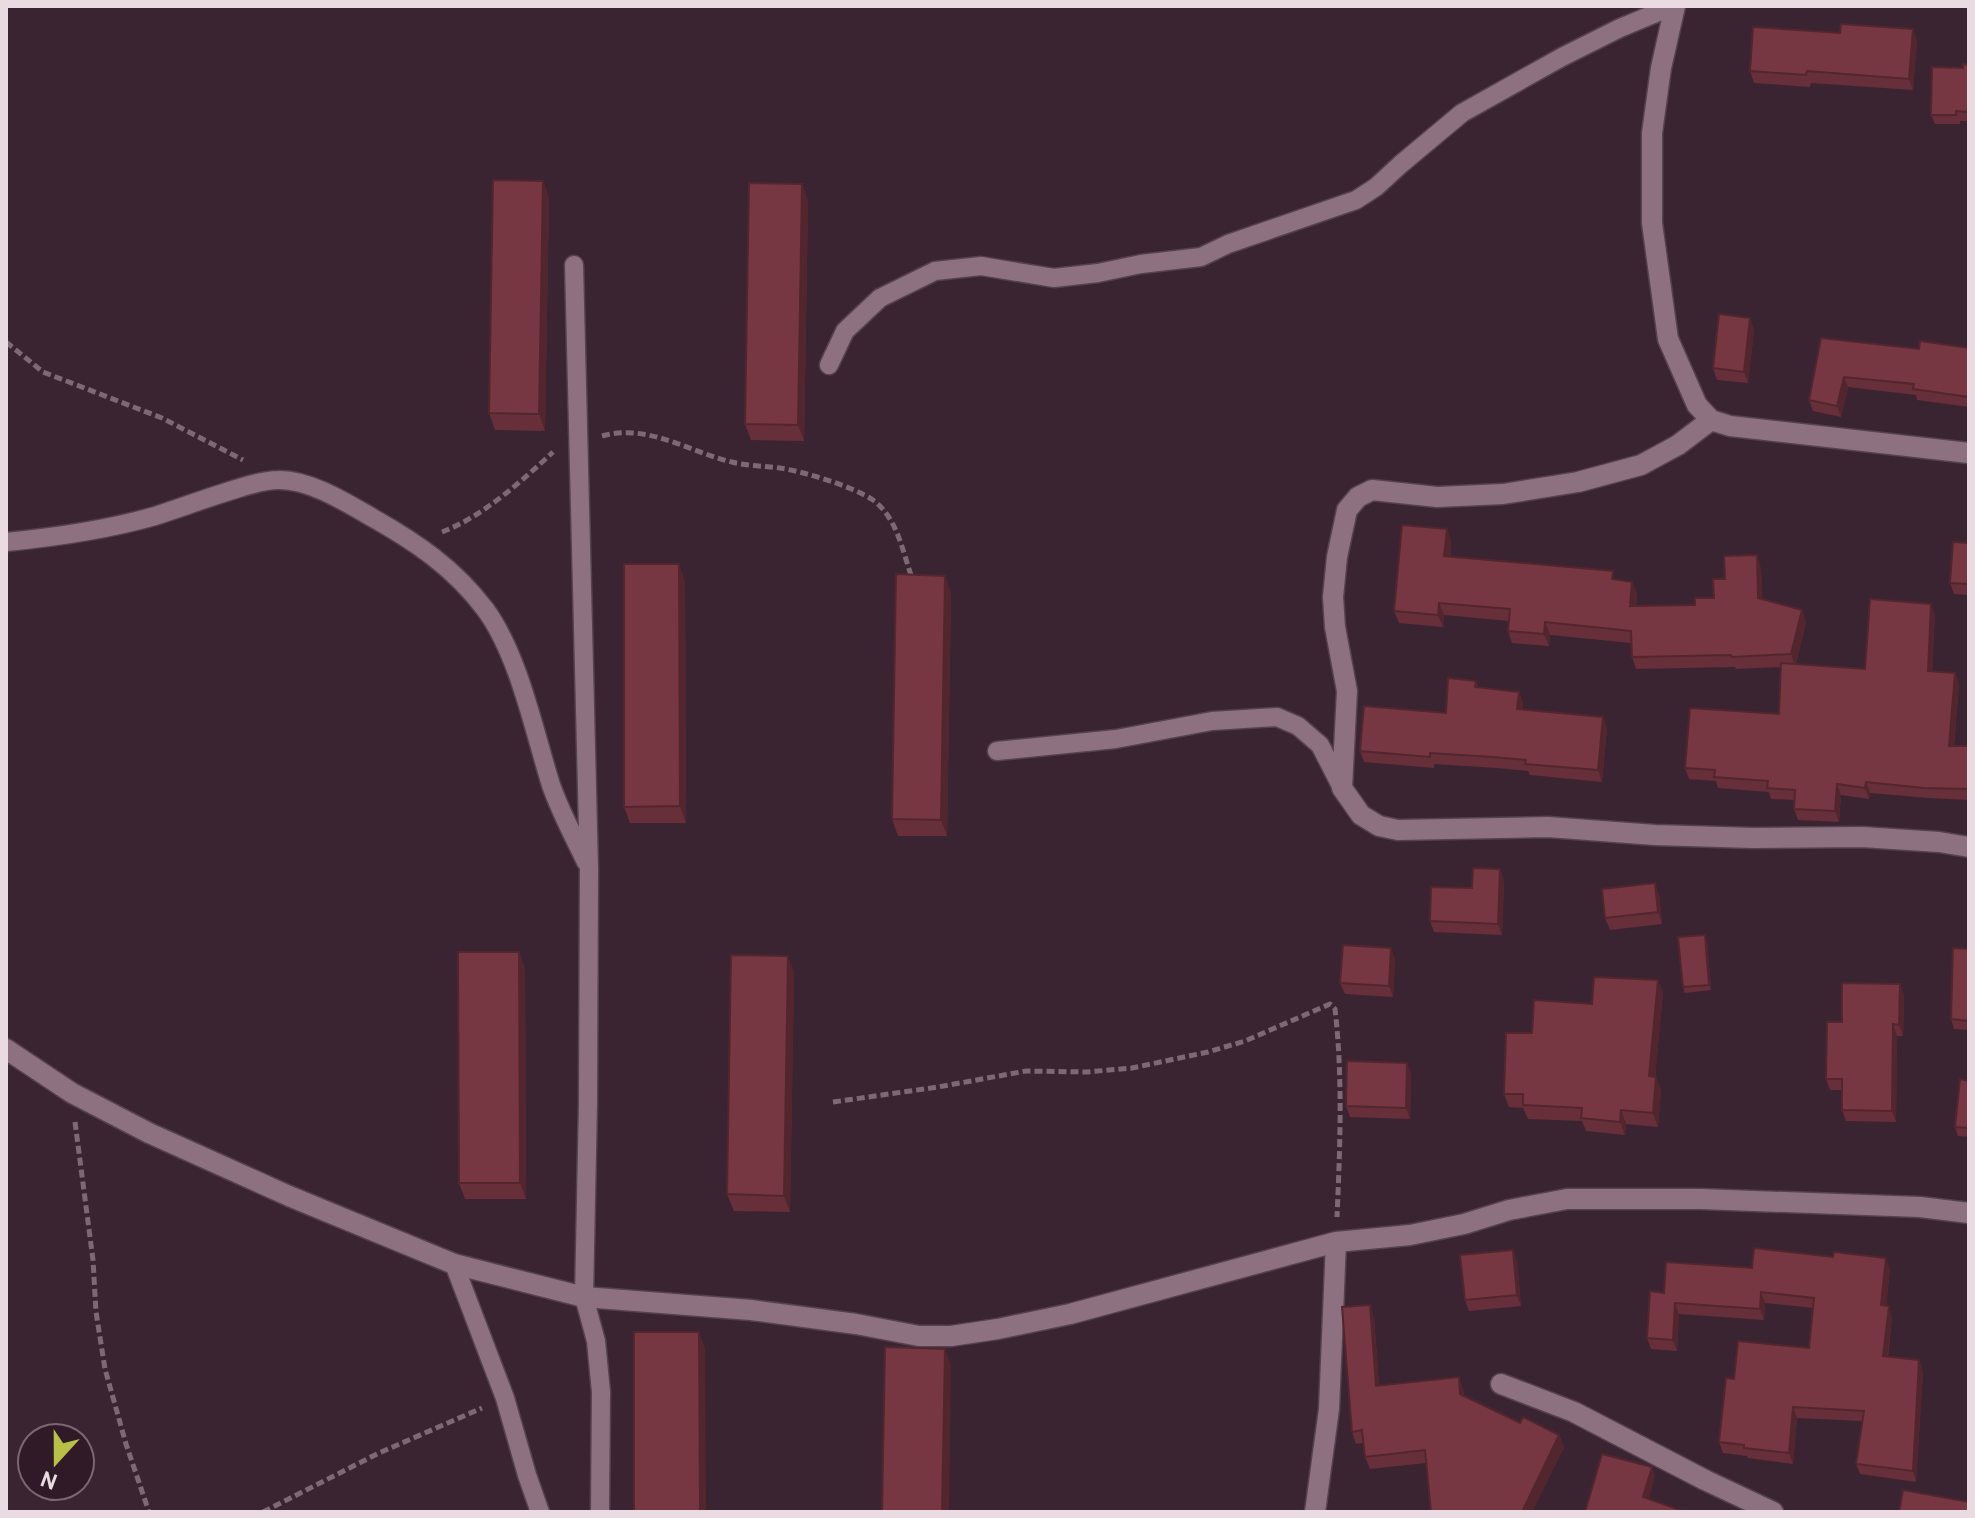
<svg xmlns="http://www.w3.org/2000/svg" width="1975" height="1518" font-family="Overpass,sans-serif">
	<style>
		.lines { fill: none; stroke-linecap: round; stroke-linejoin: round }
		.service-casing { stroke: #55424e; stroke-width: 21 }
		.minor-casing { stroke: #55424e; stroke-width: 23 }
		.path { stroke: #7d6974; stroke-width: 5; stroke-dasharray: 8 4; stroke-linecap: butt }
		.service { stroke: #8d7180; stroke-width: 18 }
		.minor { stroke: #8d7180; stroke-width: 20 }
		.wall { fill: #662f39 }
		.shaded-wall { fill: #53262e }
		.building { fill: #773742; stroke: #53262e; stroke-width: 2 }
	</style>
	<rect width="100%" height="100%" fill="#3b2431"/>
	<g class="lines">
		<g class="service-casing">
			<path id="service" d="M574,265L589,869L588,1103L584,1297L596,1341L601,1392L600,1512
				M829,365L845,331L880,298L935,271L981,266L1054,278L1098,273L1141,264L1201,257L1228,244L1356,200L1376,187L1401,164L1462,113L1562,57L1620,28L1673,6
				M6,542C57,537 106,530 155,516C183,507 209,497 236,489C249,485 264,480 278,480C309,479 347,503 373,518C417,543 454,568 485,609C519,655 534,731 551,785C560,811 574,837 586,862
				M997,751L1116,739L1212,721L1277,717L1298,726L1320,745L1342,788
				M454,1264L505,1398L527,1475L540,1512"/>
		</g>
		<g class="minor-casing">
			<path id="minor" d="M1675,6L1661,68L1652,133V223L1668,339L1697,405L1711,420L1730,426L1969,453
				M1711,420L1678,445L1641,465L1578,482L1503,494L1437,497L1372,490L1358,497L1347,510L1337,557L1333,597L1335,627L1347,691L1342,788L1361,815L1379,826L1398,830L1548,827L1655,835L1753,838L1862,837L1939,842L1969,847
				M6,1049L72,1093L149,1133L289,1196L454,1264L584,1297L751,1310L856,1324L919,1336H951L998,1329L1070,1314L1336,1242L1410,1235L1464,1224L1509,1210L1567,1199H1701L1920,1207L1969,1213
				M1501,1384L1574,1412L1705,1480L1773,1512
				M1315,1512L1329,1409L1336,1242"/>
		</g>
		<path class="path" d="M6,342L43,372L162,418L243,460
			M602,436C648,423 689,452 732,462C747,466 764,466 780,468C805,472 852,486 873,500C897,518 902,549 911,575
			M442,532C482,517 522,481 553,452
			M833,1102L938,1087L1026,1071L1087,1072L1132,1068L1208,1052L1245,1041L1330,1004L1335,1009C1343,1078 1340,1148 1337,1217
			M75,1122L93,1260L96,1312L105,1369L126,1444L149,1512
			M263,1512L379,1453L482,1408"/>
		<use href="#service" class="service"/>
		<use href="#minor" class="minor"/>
	</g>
	<path class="wall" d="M1840,33L1917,40L1913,90L1811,83L1810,87L1754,83L1750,71Z
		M1969,65V121H1960V124H1935L1931,115L1963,68Z
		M543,181L549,198L545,431L495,430L489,413Z
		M802,184L808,201L804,441L751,440L745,424Z
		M1754,330L1748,383L1717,380L1713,368Z
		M1821,338L1919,349L1969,348V407L1917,400L1916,395L1848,387L1841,417L1813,411L1809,400Z
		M1447,529L1451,541L1450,557L1632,582L1637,594L1636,606L1695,605L1714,598L1725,579L1761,568L1762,600L1802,610L1806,622L1796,664L1865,669L1931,604L1935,615L1932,671L1955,673L1959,684L1954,746H1969V800L1928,798L1870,793L1869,799L1841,795L1839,822L1798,820L1794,809L1795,800L1771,799L1769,792L1718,788L1716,781L1689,779L1685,768L1779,714L1781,667L1736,669L1735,667L1636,669L1632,657L1631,643L1550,635L1549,646L1512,643L1508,631L1509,621L1444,615L1443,627L1399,623L1394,611Z
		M1969,543V595L1954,594L1950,583Z
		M685,581L686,823H630L624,807Z
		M951,592L947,836H898L892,819Z
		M1476,681L1478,687L1519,692L1523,703L1522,710L1603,717L1607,728L1602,782L1530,775L1528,771L1497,768L1434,764V768L1364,762L1360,751L1446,713Z
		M1500,869L1504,881L1502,935L1434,932L1430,921Z
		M1659,894L1662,924L1610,930L1605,918Z
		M1705,935L1707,941L1711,990L1685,993L1683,987Z
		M1969,949V1030L1954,1029L1951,1019Z
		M519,952L525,969L526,1199H465L459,1183Z
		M788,956L794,973L790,1212L734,1211L727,1194Z
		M1395,959L1393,997L1345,994L1340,983Z
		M1900,984L1904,995L1903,1036H1897L1896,1122L1846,1121L1842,1110V1090H1830L1826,1079L1842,1022Z
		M1663,993L1655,1077L1661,1090L1658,1127L1626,1124L1625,1135L1586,1131L1582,1121L1528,1119L1523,1108L1509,1107L1504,1094L1532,1033L1592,1004Z
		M1407,1063L1411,1074L1410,1119L1350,1117L1346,1106Z
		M1969,1081V1137L1958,1136L1955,1127Z
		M1517,1261L1521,1306L1469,1311L1465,1300Z
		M1752,1268L1890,1269L1886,1306L1892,1317L1888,1357L1923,1371L1916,1482L1860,1474L1856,1464L1862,1421L1797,1418L1793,1464L1748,1458L1747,1456L1723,1453L1719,1442L1734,1379L1809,1348L1813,1308L1765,1303L1764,1320L1679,1314L1677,1351L1651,1349L1647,1338L1664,1293Z
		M1374,1318L1379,1385L1463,1389L1464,1396L1520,1423L1559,1435L1564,1447L1532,1512H1431L1426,1463L1370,1469L1365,1457L1364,1443L1356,1444L1352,1432Z"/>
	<path class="shaded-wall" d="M1913,29L1917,40L1913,90L1909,79Z
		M543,181L549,198L545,431L539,414Z
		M802,184L808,201L804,441L798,425Z
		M1750,318L1754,330L1748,383L1744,372Z
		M1844,377L1848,387L1841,417L1837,406Z
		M1447,529L1451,541L1448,568L1444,556Z
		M1757,555L1761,568L1763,611L1758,598Z
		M679,564L685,581L686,823L680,806Z
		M945,576L951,592L947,836L941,820Z
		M1632,582L1637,594L1634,618L1630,606Z
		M1439,603L1444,615L1443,627L1438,615Z
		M1931,604L1935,615L1932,682L1928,671Z
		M1802,610L1806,622L1795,666L1791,654Z
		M1545,622L1550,635L1549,646L1544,634Z
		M1955,673L1959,684L1953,757L1949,746Z
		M1519,692L1523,703L1521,721L1517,709Z
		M1603,717L1607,728L1602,782L1598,770Z
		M1866,782L1870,793L1869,799L1865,788Z
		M1837,784L1841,795L1839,822L1835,811Z
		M1500,869L1504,881L1502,935L1498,924Z
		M1655,883L1659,894L1662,924L1658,912Z
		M1705,935L1707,941L1711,990L1709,985Z
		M1391,948L1395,959L1393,997L1389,986Z
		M519,952L525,969L526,1199L520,1183Z
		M788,956L794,973L790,1212L784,1196Z
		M1658,980L1663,993L1654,1090L1649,1076Z
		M1900,984L1904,995L1903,1036L1899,1025Z
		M1893,1024L1897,1036L1896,1122L1892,1111Z
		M1407,1063L1411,1074L1410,1119L1406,1108Z
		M1656,1077L1661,1090L1658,1127L1653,1113Z
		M1621,1110L1626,1124L1625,1135L1620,1122Z
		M1513,1250L1517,1261L1521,1306L1517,1295Z
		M1886,1258L1890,1269L1885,1316L1881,1305Z
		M1761,1292L1765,1303L1764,1320L1760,1309Z
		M1675,1303L1679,1314L1677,1351L1673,1340Z
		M1370,1305L1374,1318L1380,1398L1376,1386Z
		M1889,1306L1892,1317L1886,1367L1883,1356Z
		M699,1332L705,1348L706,1512H700Z
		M945,1349L951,1365L949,1512H942Z
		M1919,1360L1923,1371L1916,1482L1913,1471Z
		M1459,1377L1463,1389L1465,1407L1460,1394Z
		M1793,1407L1797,1418L1793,1464L1789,1453Z
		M1559,1435L1564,1447L1532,1512H1522Z
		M1652,1467L1655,1477L1647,1507L1643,1497Z"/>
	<path class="building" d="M1841,24L1913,29L1909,79L1807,71L1806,75L1750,71L1753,27L1840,33Z
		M1963,64L1969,65V112L1956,111V115H1931L1932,67L1963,68Z
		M493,180L543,181L539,414L489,413Z
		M749,183L802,184L798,425L745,424Z
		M1719,314L1750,318L1744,372L1713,368Z
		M1821,338L1919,349L1920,341L1969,348V397L1913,389L1914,384L1844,377L1837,406L1809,400Z
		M1402,525L1447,529L1444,556L1613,571L1612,579L1632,582L1630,606L1695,605V598H1714L1713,579H1725L1724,556L1757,555L1758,598L1802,610L1791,654L1732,657L1731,655L1632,657L1631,631L1545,622L1544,634L1508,631L1510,609L1439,603L1438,615L1394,611Z
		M1953,542L1969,543V584L1950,583Z
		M624,564H679L680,806L624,807Z
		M896,574L945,576L941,820L892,819Z
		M1870,599L1931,604L1928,671L1955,673L1949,746H1969V789L1924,788L1866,782L1865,788L1837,784L1835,811L1794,809L1795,790L1767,788L1768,781L1714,777L1715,770L1685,768L1690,708L1779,714L1781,663L1865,669Z
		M1448,678L1476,681L1475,687L1519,692L1517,709L1603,717L1598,770L1525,764L1526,760L1493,757L1430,753V757L1360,751L1364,706L1446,713Z
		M1473,868L1500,869L1498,924L1430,921L1431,887L1472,888Z
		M1655,883L1658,912L1605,918L1602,889Z
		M1705,935L1709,985L1683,987L1678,937Z
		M1343,945L1391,948L1389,986L1340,983Z
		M1953,948L1969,949V1021L1951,1019Z
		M458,952H519L520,1183H459Z
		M731,955L788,956L784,1196L727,1194Z
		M1594,977L1658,980L1649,1076L1656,1077L1653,1113L1621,1110L1620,1122L1581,1118L1582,1108L1523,1105V1094H1504L1506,1033H1532L1534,1000L1592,1004Z
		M1842,983L1900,984L1899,1025L1893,1024L1892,1111L1842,1110V1079H1826L1827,1022H1842Z
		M1347,1061L1407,1063L1406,1108L1346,1106Z
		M1960,1079L1969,1081V1128L1955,1127Z
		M1754,1248L1833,1257L1834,1252L1886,1258L1881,1305L1889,1306L1883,1356L1919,1360L1913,1471L1856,1464L1864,1411L1793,1407L1789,1453L1744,1448V1445L1719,1442L1726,1378L1734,1379L1738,1341L1809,1348L1814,1298L1761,1292L1760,1309L1675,1303L1673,1340L1647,1338L1650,1291L1664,1293L1666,1262L1752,1268Z
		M1513,1250L1517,1295L1465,1300L1460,1255Z
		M1370,1305L1376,1386L1459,1377L1460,1394L1520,1423L1523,1417L1559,1435L1522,1512H1431L1425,1450L1365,1457L1362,1430L1352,1432L1342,1307Z
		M634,1332H699L700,1512H634Z
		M885,1347L945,1349L942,1512H882Z
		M1602,1454L1652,1467L1643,1497L1685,1512H1585Z
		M1903,1490L1969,1502V1512H1899Z"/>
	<rect width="1975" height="1518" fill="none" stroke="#eadbe3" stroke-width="16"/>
	<g transform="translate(56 1462) rotate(201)"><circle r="38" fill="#301a27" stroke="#7a6772" stroke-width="2"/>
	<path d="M0-6L14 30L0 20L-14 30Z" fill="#b7c148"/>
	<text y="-12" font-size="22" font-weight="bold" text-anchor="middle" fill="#eadbe3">N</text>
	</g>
</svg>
